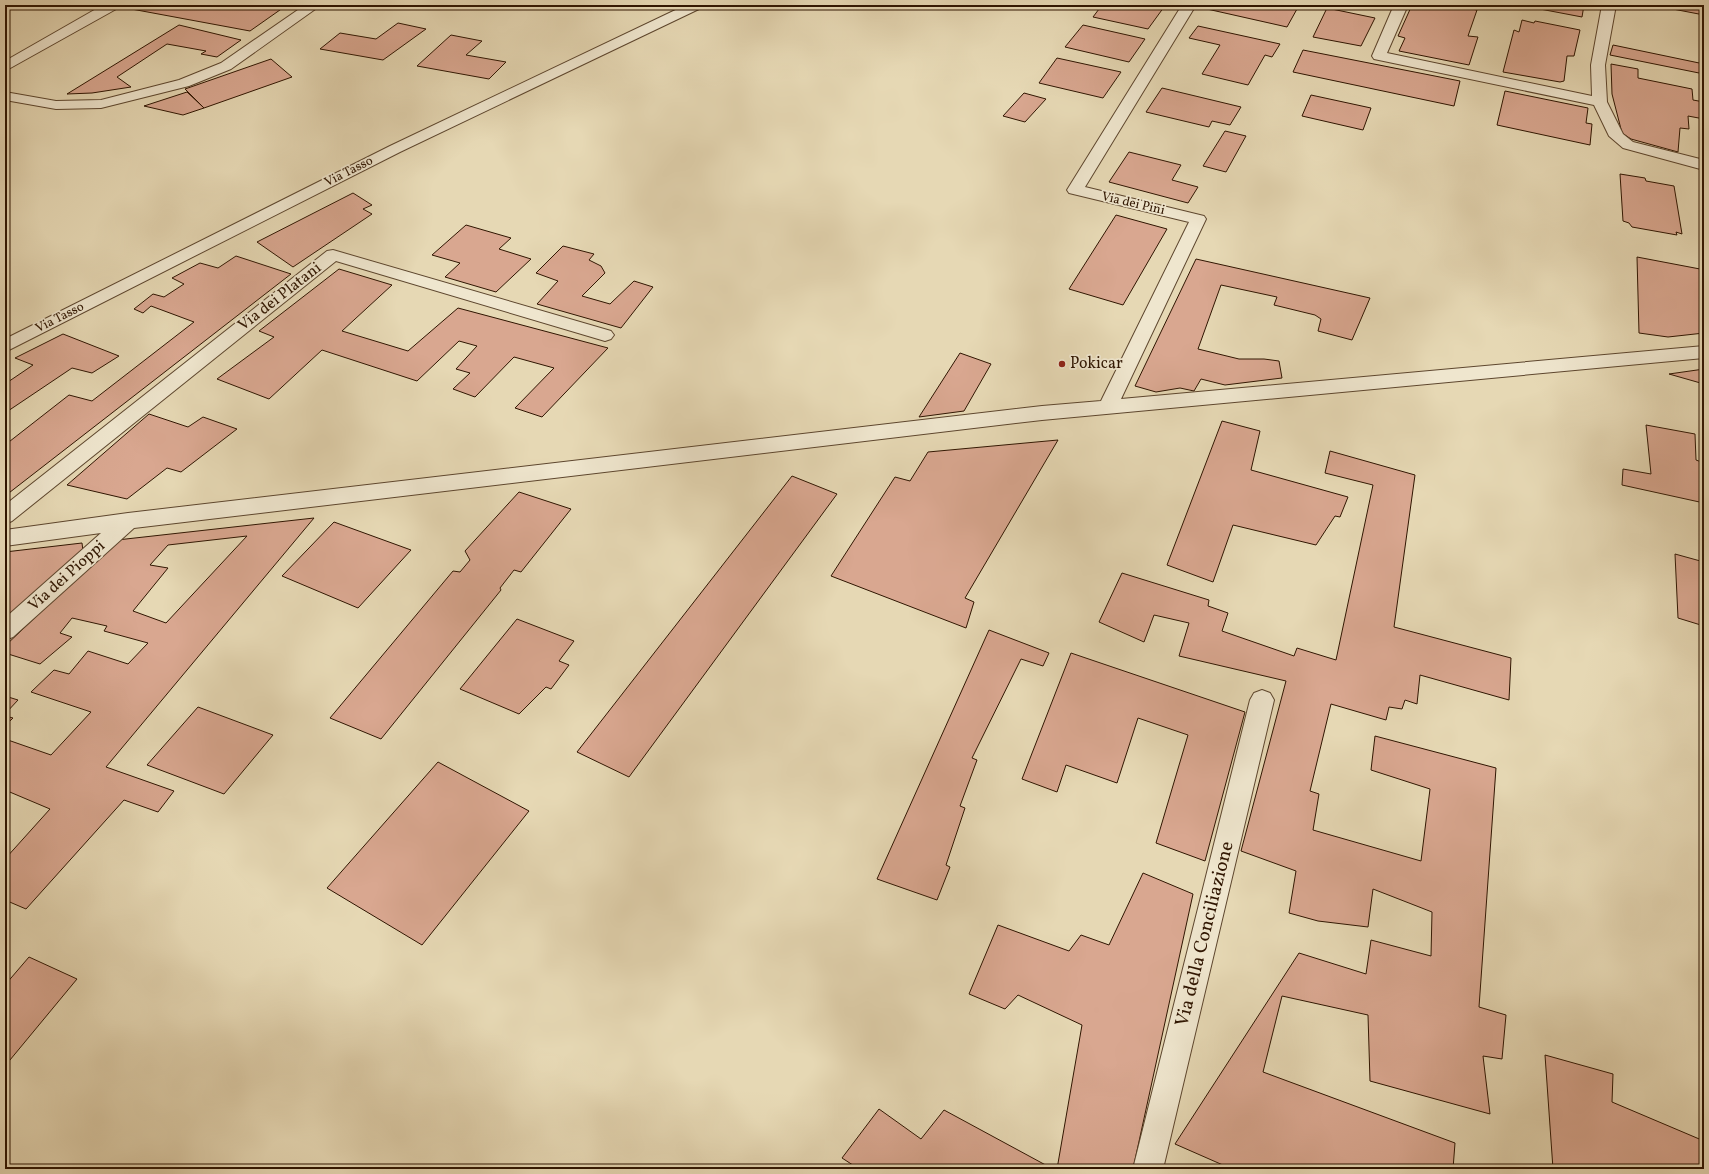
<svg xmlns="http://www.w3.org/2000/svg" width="1709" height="1174" font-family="Vollkorn,serif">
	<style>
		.building { fill: #d9a790; stroke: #2f1501; fill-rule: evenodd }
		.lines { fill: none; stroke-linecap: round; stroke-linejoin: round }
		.minor-casing { stroke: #5d462e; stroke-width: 2 }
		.minor { fill: #efe6ce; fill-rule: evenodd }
		.poi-dot { fill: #8f2418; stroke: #efe6ce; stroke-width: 1.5 }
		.labels { text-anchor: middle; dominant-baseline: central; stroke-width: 3.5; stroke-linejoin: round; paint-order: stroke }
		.far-street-label { font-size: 13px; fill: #2f1501; stroke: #efe6ce }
		.street-label { font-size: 16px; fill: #2f1501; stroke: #efe6ce }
		.poi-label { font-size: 16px; fill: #2f1501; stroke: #efe6ce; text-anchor: start }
		.near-street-label { font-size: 19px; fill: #2f1501; stroke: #efe6ce }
	</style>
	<rect width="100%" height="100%" fill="#e6d8b4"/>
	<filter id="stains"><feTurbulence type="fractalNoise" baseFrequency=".005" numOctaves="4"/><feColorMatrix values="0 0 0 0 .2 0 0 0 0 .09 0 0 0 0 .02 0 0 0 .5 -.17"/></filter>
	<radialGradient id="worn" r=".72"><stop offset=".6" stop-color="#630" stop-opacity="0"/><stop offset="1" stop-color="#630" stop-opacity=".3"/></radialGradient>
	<path class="building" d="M131,5H221L218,7L231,9L238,5H287L250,31L126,8Z
		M1102,5H1155L1164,7L1148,29L1093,17Z
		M1210,5H1278L1297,9L1287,27L1207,9Z
		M1412,5H1451L1477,10L1468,36L1478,37L1469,65L1399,51L1405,38L1398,36Z
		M1519,5H1584L1582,17Z
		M1652,5H1704V15Z
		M1327,8L1375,18L1361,46L1313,37Z
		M1522,20L1534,23L1535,21L1580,30L1574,56H1567L1564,81L1560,82L1503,72L1514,30L1519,32Z
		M398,23L426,29L383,60L320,49L340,33L376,39Z
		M179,25L241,40L217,57L201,54L206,51L167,44L117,77L131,87L92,93L67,94Z
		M1083,25L1145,39L1129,62L1065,47Z
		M1198,26L1280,44L1272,57L1265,55L1248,85L1202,74L1220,45L1189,38Z
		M451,35L482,41L466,55L506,62L489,79L417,66Z
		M1613,45L1704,64V74L1610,55Z
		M1303,50L1460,81L1454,106L1293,72Z
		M1057,58L1121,72L1103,98L1039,83Z
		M271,59L292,77L204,108L185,89Z
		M1611,64L1638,69V78L1692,89L1693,100L1704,102V119L1688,116L1689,129L1680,128L1678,152L1631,139L1622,133L1612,94Z
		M1162,88L1241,107L1230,125L1212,121L1209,127L1146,112Z
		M1505,91L1588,108L1586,123L1592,124L1590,145L1497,125Z
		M187,92L204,108L183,115L144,106Z
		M1024,93L1046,99L1025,122L1003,116Z
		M1311,95L1371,108L1363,130L1302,116Z
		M1225,131L1246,136L1226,172L1203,166Z
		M1129,152L1181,165L1172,180L1198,187L1188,203L1109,182Z
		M1620,174L1645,178L1646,181L1674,186L1682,234L1676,232L1677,235L1632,227L1629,223L1623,221Z
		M353,193L372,205L363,209L372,214L293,267L257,242Z
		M1116,215L1167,229L1123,305L1069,289Z
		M466,225L511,238L499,249L531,259L496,292L445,277L460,263L432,255Z
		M563,246L594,254L589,260L601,266L605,273L582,296L610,304L634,281L653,287L621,328L537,304L558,281L536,273Z
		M236,256L291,274L5,496V445L69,395L92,401L194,322L151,306L143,313L134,309L153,294L164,297L184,284L172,278L200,263L218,268Z
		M1637,257L1700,269L1704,284V333L1668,337L1639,333Z
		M1196,259L1370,298L1352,340L1318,331L1321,319L1315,315L1274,305L1277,297L1221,285L1198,349L1239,359H1264L1279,361L1282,378L1225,385L1201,379L1194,391L1180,388L1156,392L1135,386Z
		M339,269L392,285L342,331L408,351L458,308L608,348L542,417L515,408L554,368L514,357L475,397L453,389L470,373L456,369L477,346L459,341L417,381L322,350L269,399L217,379L274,337L259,331Z
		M63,334L119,356L92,373L72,368L5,413V384L33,365L15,358Z
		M960,353L991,364L964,411L919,417Z
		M1704,369V384L1669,374Z
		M149,414L188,427L203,417L237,429L181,472L167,468L127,499L67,485Z
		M1222,421L1260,431L1251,470L1348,497L1340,517L1335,516L1316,545L1233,525L1213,582L1167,565Z
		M1646,425L1695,434L1696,460L1704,463V503L1622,485L1623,469L1651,474Z
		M1058,440L965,598L974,602L966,628L831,576L895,477L910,481L928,452Z
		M1330,451L1415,475L1394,627L1511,658L1509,700L1420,675L1417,704L1405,700L1402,709L1389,707L1386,720L1331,704L1310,791L1319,794L1313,830L1421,861L1430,789L1371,770L1375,736L1496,768L1479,1007L1506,1015L1502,1059L1483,1056L1490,1114L1370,1081L1368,1015L1282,996L1263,1072L1455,1143L1453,1169H1232L1175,1144L1299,953L1366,974L1371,940L1431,956L1432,912L1373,889L1368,927L1318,921L1289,913L1296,871L1241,851L1286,681L1179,656L1189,623L1154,615L1144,642L1099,622L1122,573L1209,600L1208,606L1228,613L1222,631L1294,656L1297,648L1336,660L1373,485L1325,473Z
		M792,476L837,494L629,777L577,752Z
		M519,492L571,509L521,572L514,570L500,588L501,590L381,739L330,718L453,571L460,572L470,560L465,551Z
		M314,518L106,767L174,791L158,812L124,800L26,909L5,900V859L50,809L5,790V739L51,755L91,712L31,692L54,670L69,674L88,651L128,664L148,643L104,631L107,626L72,618L60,633L72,637L40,664L5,653V646L117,540ZM247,536L166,623L133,611L168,568L150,565L168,545Z
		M334,522L411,550L358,608L282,576Z
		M82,543L83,551L5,621V552Z
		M1675,554L1704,562V626L1678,618Z
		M517,619L574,641L559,661L569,665L551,689L546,687L519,714L460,689Z
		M989,630L1049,653L1043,666L1021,659L972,758L977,760L960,806L965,808L946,865L950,867L937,900L877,879Z
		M1071,653L1245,712L1205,861L1156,843L1188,735L1138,718L1117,783L1066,765L1057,792L1022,779Z
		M5,696L18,700L5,714Z
		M198,707L273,735L224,794L147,765Z
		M5,716L13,718L5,726Z
		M438,762L529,811L422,945L327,888Z
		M1143,873L1193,894L1133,1169H1057L1082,1025L1018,995L1005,1009L969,994L998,925L1069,951L1081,935L1109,945Z
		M29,957L77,979L5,1066V985Z
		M1545,1055L1613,1074L1612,1102L1704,1141V1169H1553Z
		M879,1109L921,1139L944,1110L1053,1169H859L842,1158Z"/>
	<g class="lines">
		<g class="minor-casing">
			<path id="minor" d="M103,5H120L118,8L5,71V61Z
				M305,5H321L231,69L189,86L101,108L56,109L5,100V92L56,101L101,100L179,80L221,63Z
				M686,5H703L701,8L400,152L5,352V339L390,146Z
				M1182,5H1196L1085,187L1204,216L1206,219L1121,399L1704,346V358L1042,420L134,528L13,637L5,640V618L101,533L5,546V530L128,513L1042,406L1101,401L1189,222L1069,193L1067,190Z
				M1394,5H1408L1387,53L1592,96L1591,65L1602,5H1616L1605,65L1607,102L1623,134L1633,142L1704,160V170L1623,148L1609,136L1594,105L1374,59L1372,56Z
				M333,250L611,331L614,335L611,339L605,341L336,261L12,521L5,524V505L327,251Z
				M1262,690L1270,693L1274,700L1163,1169H1133L1250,700L1254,693Z"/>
		</g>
		<use href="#minor" class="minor"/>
	</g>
	<circle class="poi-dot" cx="1062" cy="364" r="4"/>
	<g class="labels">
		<g class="far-street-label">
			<text transform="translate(349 172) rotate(-27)">Via Tasso</text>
			<text transform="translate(1133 204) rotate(13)">Via dei Pini</text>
			<text transform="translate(60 318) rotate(-27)">Via Tasso</text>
		</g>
		<g class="street-label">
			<text transform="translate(280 297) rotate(-38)">Via dei Platani</text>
			<text transform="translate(67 576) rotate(-42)">Via dei Pioppi</text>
		</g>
		<g class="poi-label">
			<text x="1070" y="364">Pokicar</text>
		</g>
		<g class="near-street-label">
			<text transform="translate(1205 934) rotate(-76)">Via della Conciliazione</text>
		</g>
	</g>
	<rect width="1709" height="1174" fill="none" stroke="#e6d8b4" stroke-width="20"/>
	<rect x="6" y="6" width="1697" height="1162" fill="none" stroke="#2f1501" stroke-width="2"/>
	<rect x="10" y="10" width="1689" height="1154" fill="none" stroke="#2f1501"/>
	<rect width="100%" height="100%" filter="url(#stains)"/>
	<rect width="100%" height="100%" fill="url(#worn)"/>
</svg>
